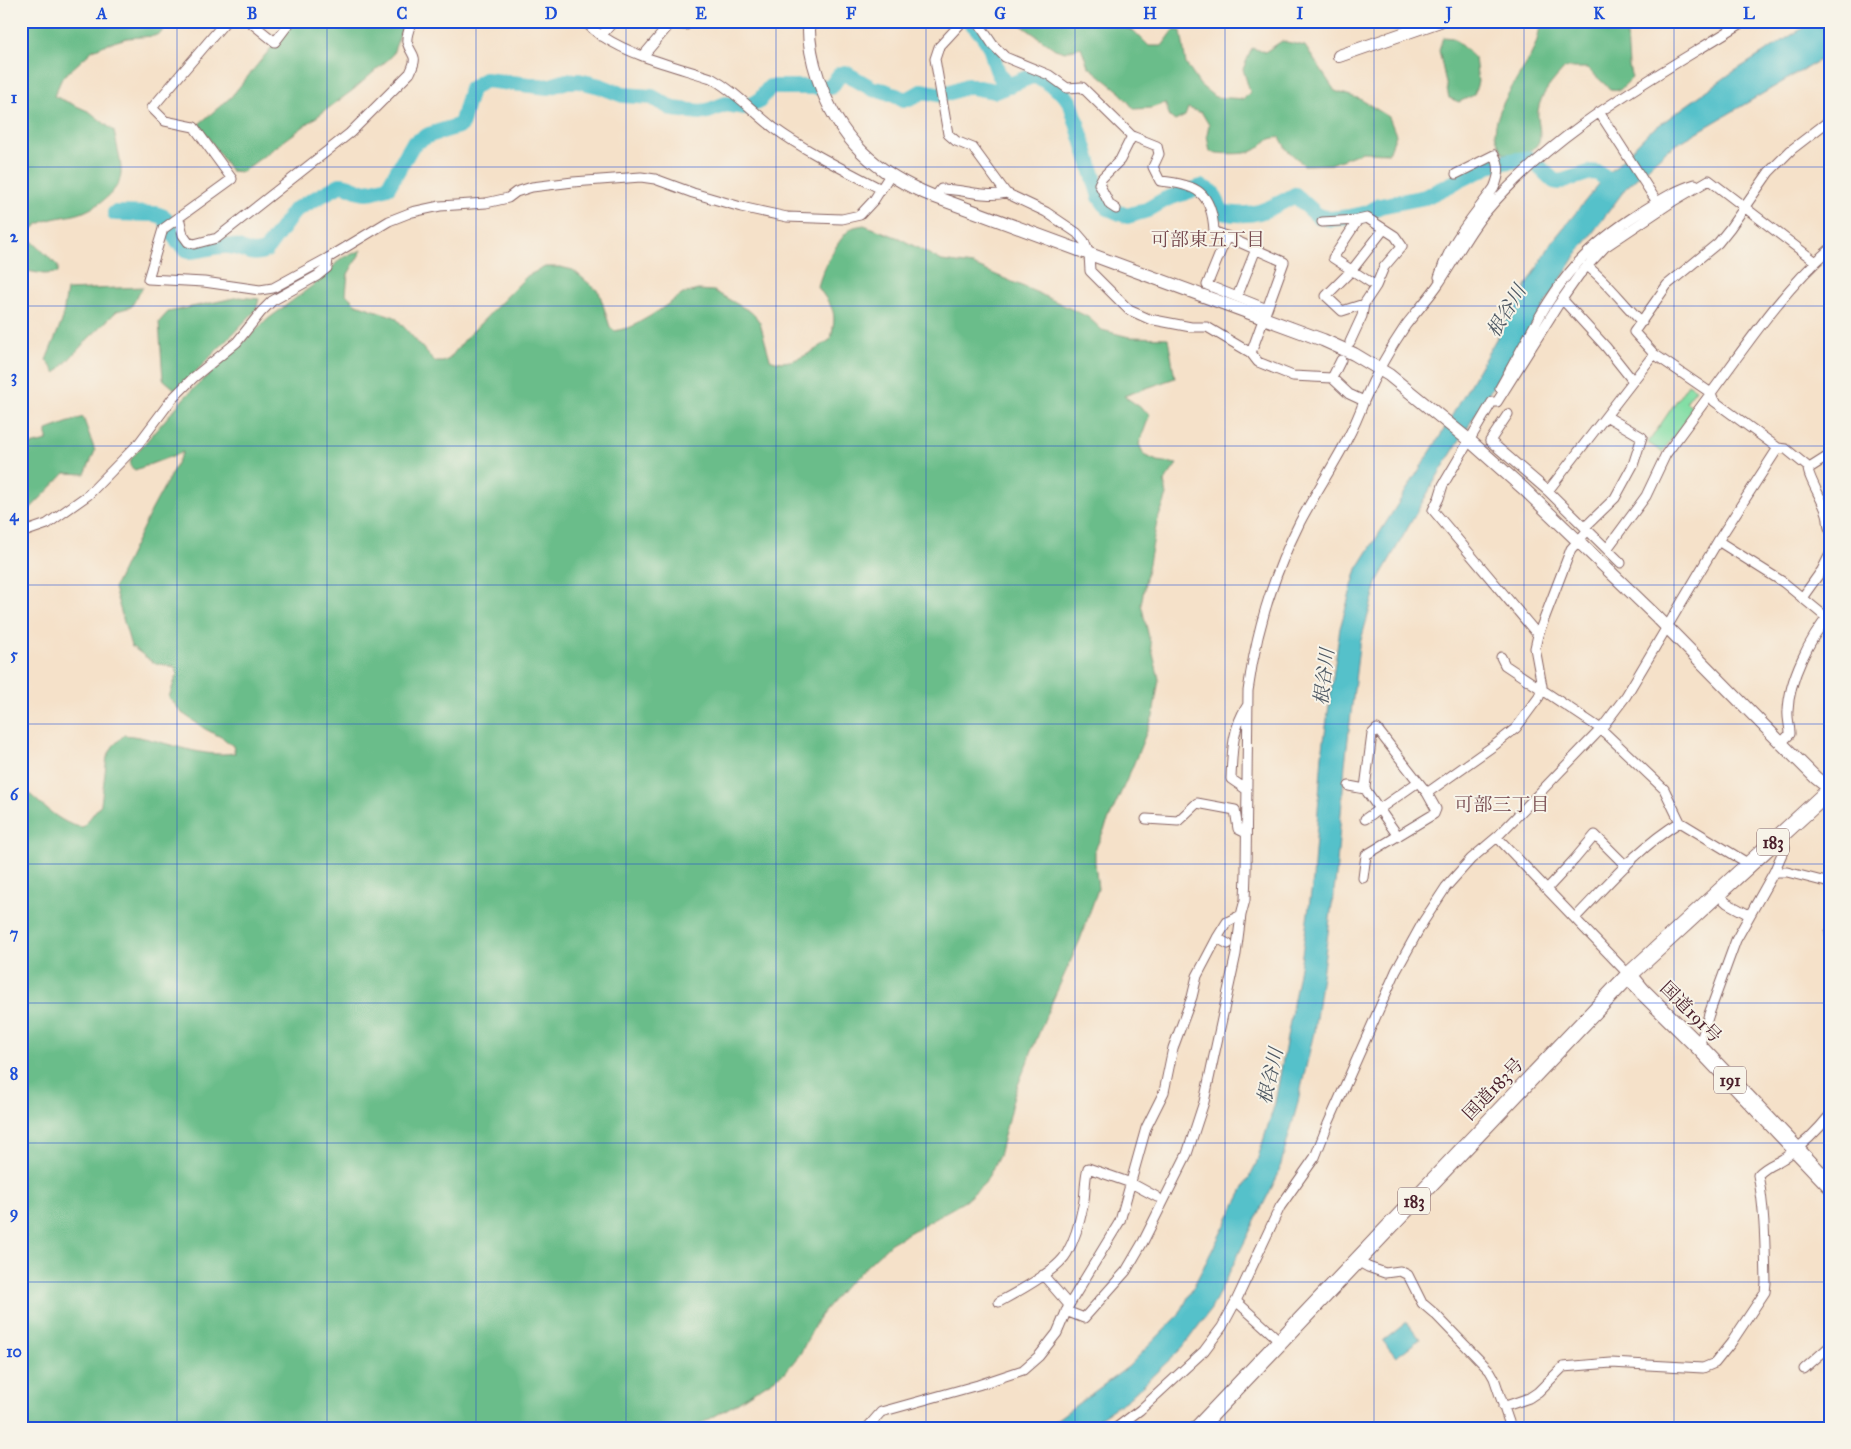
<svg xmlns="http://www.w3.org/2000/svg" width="1851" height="1449" font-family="'IM FELL Great Primer','Noto Serif JP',serif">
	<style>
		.green { fill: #83dea5; stroke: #667e68 }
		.forest { fill: #6abd8a; stroke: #5a6e5a }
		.water { fill: #54c1ca; stroke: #4f707a }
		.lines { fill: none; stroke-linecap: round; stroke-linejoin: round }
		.river { stroke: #54c1ca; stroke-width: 16 }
		.street-casing { stroke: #866362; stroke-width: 11 }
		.secondary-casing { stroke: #866362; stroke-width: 14 }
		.highway-casing { stroke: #866362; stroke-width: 18 }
		.street { stroke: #fff; stroke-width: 9 }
		.secondary { stroke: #fff; stroke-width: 12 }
		.highway { stroke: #fff; stroke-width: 16 }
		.grid { fill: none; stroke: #1d4ed8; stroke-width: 1; stroke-opacity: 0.55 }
		.labels { text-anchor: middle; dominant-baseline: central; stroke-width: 4; stroke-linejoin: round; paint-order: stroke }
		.shield { fill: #f7f3e8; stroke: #7e5f64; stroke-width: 1 }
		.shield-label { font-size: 16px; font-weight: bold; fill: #4a1f2b }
		.street-label { font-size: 18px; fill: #4a1f2b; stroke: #f7f3e8 }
		.neighbourhood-label { font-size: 19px; fill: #76494e; stroke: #f7f3e8 }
		.water-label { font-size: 19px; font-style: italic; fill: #4e5863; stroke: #f7f3e8 }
		.neatline { fill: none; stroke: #1d4ed8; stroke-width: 2 }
		.grid-label { font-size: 16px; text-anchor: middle; font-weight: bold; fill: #1d4ed8 }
	</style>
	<rect width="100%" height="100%" fill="#f7f3e8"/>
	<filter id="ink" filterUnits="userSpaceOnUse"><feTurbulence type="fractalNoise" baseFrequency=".02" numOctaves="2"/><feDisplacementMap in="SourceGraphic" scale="10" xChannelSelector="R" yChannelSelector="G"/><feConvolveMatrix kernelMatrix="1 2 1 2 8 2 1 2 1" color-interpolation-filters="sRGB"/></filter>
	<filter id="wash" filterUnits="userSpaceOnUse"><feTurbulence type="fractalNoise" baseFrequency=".0096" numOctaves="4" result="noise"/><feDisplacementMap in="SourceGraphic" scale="20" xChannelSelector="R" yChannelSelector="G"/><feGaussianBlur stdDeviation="1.12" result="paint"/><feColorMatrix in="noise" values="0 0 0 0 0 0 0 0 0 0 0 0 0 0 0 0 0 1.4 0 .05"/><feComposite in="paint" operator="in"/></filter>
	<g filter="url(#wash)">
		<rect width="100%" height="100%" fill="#f5e1c9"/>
		<path class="green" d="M1688,384L1696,389L1686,402L1695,408L1662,452L1648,443Z"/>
		<path class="forest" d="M21,21H168L161,33L154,36L127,38L107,44L93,50L62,78L54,96L90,112L114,131C116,142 122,164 121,174C119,192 97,207 81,213C64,219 37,216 29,235L32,241L58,266V273L44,274L21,270Z
			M293,21H405L392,56L353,90L242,172L231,171L199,124L231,97Z
			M1021,21H1118L1119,26L1134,31L1149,46H1162L1174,30L1181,31L1186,64L1200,85L1215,97L1244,99L1250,92L1243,69L1252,48L1265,52L1282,41L1305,46L1335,91L1360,99L1389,117L1396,135L1389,153L1362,152L1331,164L1304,165L1287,150L1280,137C1262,139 1266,145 1253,151C1244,155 1220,154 1210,152L1207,135L1209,125L1202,113L1188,108L1185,116L1175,121L1170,117L1165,103L1151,108L1134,109L1119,91L1088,66L1081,47L1065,52L1055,49L1021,25Z
			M1540,21H1617L1627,35L1629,66L1632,78L1620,90L1610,89L1587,68H1565C1554,80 1540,94 1538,111C1537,119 1540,127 1540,135C1540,153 1516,156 1503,153C1500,147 1495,138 1495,132C1498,91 1540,62 1540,21Z
			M1443,37L1453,38L1475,58L1478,82L1474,95L1459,102L1449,98L1439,50Z
			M864,225L899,238L942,261L973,265L1038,293L1088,317L1102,330L1129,337L1168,338L1175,378L1124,396L1150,414L1139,444L1144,455L1157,461L1177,464L1164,482L1167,495L1157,522L1141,604L1159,679L1153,716L1132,768L1095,850V863L1098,889L1080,940L1047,1013L1014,1095L999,1156L985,1183L965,1201L891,1243L844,1287L819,1317L800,1354L786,1371L732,1406L694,1428H21V786C37,800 61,826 83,827L101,804L107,757L113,746L124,735C162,738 197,759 235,753L233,746L223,738L205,729L182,713L169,697L177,674L175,667L154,663L131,646L114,588L150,513L183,452L135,470L130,466L131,459L185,397L268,319L324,277L340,259L362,250L348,274L346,294L356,304L395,317L435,362H443L449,359L467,337L527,276L545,267H560L573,270L599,292L610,327L615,331L631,327L652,315L683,294L698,290L714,291L751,312L756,317L760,323L770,359C790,369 815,350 831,339C837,309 834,311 818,287C821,272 839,236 852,228C856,226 860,226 864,225Z
			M143,287L131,307L117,311L88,339L56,373L46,360L62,321L67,290Z
			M239,297L259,299L256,310L177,391L163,379L159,322L168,312Z
			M83,417L95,451L85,474L65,473L24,515L21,516V447L47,441V430Z"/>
		<path class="water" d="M1814,21H1830V54L1667,150L1626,188L1579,251L1517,348L1438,475L1378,580L1359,647L1345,764L1336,876L1314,1032L1297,1106L1278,1175L1211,1309L1182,1348L1128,1399L1084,1428H1045L1128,1367L1179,1315L1256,1164L1275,1103L1301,961L1313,879L1322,755L1340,628L1357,569L1439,438L1552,242L1599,184L1648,133L1730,74Z
			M1407,1322L1420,1339L1396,1357L1383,1341Z"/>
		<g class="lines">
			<path class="river" d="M970,21C978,29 986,37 990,47C996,63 995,76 1010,86
				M115,213L156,214L164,217L178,242L188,251C202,251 214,245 227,246C243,246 249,258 266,250L295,210L340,185C349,185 352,189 360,191C369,194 379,189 388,187L413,144L429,135L461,125L471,89L485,80L548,87L567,81H579L600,86L623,95L652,97L673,109L700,112L708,111L726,104L744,107L758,102L770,87H831L840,74L845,73L873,89L885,91L903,99H909L923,91L942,95L967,86L995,91L1032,76L1041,78L1064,94L1071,104L1100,197L1108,208L1127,216L1147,210L1166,199L1201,187L1212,192L1222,212C1253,219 1268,210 1295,195L1318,216L1330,219L1350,217L1368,213L1380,206L1425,197L1495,163L1527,159L1533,161L1554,181L1560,182L1591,172L1598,173L1613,184"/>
		</g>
	</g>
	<g filter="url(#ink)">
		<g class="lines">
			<g class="street-casing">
				<path id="street" d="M226,21L152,108L165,121L194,127L232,179L163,229L148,279L204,282L260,290L273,288L328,258L389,221L412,212L440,206L486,203L508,198L516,192L532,187L573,182L641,177L655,179L693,193L741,207L787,217L842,219L860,215L874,200L890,175
					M249,21L275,42L291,21
					M584,21C590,26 595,32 602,36C634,57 674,66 711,78C735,91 752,111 774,128C807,152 845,170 881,189
					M963,21L939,47L935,59L948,134L956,141L973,148L1006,193L1046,212L1077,233L1084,241L1089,254L1090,271L1129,310L1149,319L1191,327H1207L1251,353L1258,362L1293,376L1332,378L1349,394L1364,401C1376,373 1389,350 1406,325C1416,312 1427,300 1437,286C1453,263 1466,236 1484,214C1555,129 1654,78 1745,21
					M977,21L993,45L1005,57L1049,75L1067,88L1082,87L1132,136L1157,146L1159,154L1153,167L1160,181C1196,184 1212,192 1214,231L1284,262L1251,353
					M601,36L614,21
					M643,56L670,24L686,25L690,21
					M1599,112L1657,202
					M1709,180L1816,262
					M935,197L941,189C963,189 984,198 1006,193
					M1116,209L1110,205L1099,184L1102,178L1120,160L1132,136
					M179,217L183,235L188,242L194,244L217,238L350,133L410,73C419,54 412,58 407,42C406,35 410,27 412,21
					M1322,222L1358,220
					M1227,236L1207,285L1267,309
					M1587,266C1608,282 1623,304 1642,322
					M1439,277C1450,241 1473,217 1494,188C1499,177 1501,165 1494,155L1456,174
					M1237,297L1256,249
					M1562,299L1606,347L1633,381
					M1364,304L1342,311L1326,296L1352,270L1384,229
					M1350,342L1362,316L1364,304L1376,286L1384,267L1402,246L1395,236L1367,218L1358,220L1333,258L1376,286
					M1332,378L1341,360
					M1500,388C1522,350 1541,308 1569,273C1589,248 1614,229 1641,212C1659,201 1675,190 1695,184
					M1508,414L1490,441L1548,491L1621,563
					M1778,448L1786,449L1808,467H1811L1830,455
					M1808,467C1807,476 1824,502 1827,514C1829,520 1827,524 1830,530
					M1548,491L1654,354
					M1585,527L1615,498L1633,465L1642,437L1606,416
					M21,533L47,524L88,495L139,443L172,399L193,378L237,342L261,312L272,301L317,276L327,268L328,258
					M1718,541L1783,582L1827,618
					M1607,549L1646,496L1666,454L1711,393L1654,354L1634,332L1667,285L1718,243L1730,228L1769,172L1791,150L1830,120
					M1802,598L1822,570L1830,554
					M1538,635L1433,510L1439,498L1443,485L1492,402H1497L1558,305L1579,275L1605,247L1675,200L1709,180
					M1501,657L1505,665L1601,729L1664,789L1680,822
					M1781,743L1790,734C1790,726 1787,718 1788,711C1789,679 1810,638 1830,614
					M1349,786L1365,789L1398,836
					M1247,790L1231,779C1232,754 1232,728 1247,706
					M1427,793L1496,744L1516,728L1539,697L1542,686L1535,648L1538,635L1571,549L1588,530
					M1146,819L1178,821L1197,803L1235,810L1238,829L1246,833
					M1365,819L1418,782
					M1497,837L1629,975
					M1774,872H1787L1830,883
					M1363,878L1366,855L1434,814L1436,809L1427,793L1377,729L1372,734L1365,788
					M1547,889L1574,860L1595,835L1626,866
					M1717,894L1727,903L1749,915
					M1241,915L1245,900L1246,872L1248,691C1256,632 1273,575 1300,522C1321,482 1349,444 1364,401
					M1575,918C1608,884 1640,846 1680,822L1749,864
					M1830,933V934
					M1217,938L1228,944
					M1699,1047L1709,1014L1736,940L1774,872L1785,847L1779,837
					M1357,1261L1368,1267L1385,1273L1400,1271L1408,1275L1422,1303L1436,1315L1490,1371L1494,1378L1511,1428
					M1043,1275L1069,1305
					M1236,1301L1280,1341
					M999,1302C1017,1292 1057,1271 1067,1253C1075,1239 1080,1221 1083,1206C1086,1193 1084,1180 1088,1168L1131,1183L1157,1197
					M1804,1369L1830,1346
					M1503,1407L1529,1398L1538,1392L1563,1367L1611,1363L1703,1368L1715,1363L1731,1343L1765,1292L1766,1283C1765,1247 1765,1210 1758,1175C1768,1164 1777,1164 1787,1156C1803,1145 1818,1130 1830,1115
					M867,1428L881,1412L978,1385L1023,1370L1039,1356L1057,1333L1069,1305L1120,1221L1146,1128L1164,1092L1173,1048L1192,997L1197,976L1217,938L1227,922L1241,915L1236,954L1204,1102L1187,1154L1143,1242L1126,1271L1084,1318L1066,1311
					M1116,1428L1140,1410L1204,1351L1222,1327L1236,1301L1280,1207L1315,1157L1328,1124L1396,971L1423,922L1446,887L1471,859L1497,837L1601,729L1626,696L1718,541L1778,448L1714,401L1711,393C1748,343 1783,290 1830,249"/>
			</g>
			<g class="secondary-casing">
				<path id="secondary" d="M809,21C808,41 812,60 818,78C838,139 876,174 935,197L1323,340L1354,354L1389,375L1470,441L1524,489L1657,617L1781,743L1816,778L1830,789
					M1339,56L1440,21"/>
			</g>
			<g class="highway-casing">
				<path id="highway" d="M1629,975L1642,991L1699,1047L1830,1185
					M1198,1428L1629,975L1830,790"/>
			</g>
			<use href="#street" class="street"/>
			<use href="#secondary" class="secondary"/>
			<use href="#highway" class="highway"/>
		</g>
	</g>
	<path class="grid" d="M177,21V1428M327,21V1428M476,21V1428M626,21V1428M776,21V1428M926,21V1428M1075,21V1428M1225,21V1428M1374,21V1428M1524,21V1428M1674,21V1428M21,167H1830M21,306H1830M21,446H1830M21,585H1830M21,724H1830M21,864H1830M21,1003H1830M21,1143H1830M21,1282H1830"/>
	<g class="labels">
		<g class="shield">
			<rect x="1757" y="828.5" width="32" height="27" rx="4"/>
			<rect x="1714" y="1066.5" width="32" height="27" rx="4"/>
			<rect x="1398" y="1187.5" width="32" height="27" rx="4"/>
		</g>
		<g class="shield-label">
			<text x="1773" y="842">183</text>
			<text x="1730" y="1080">191</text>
			<text x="1414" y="1201">183</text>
		</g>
		<g class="street-label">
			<text transform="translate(1691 1012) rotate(45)">国道191号</text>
			<text transform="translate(1493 1089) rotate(-46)">国道183号</text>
		</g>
		<g class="neighbourhood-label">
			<text x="1208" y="239">可部東五丁目</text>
			<text x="1502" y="804">可部三丁目</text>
		</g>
		<g class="water-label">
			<text transform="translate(1506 311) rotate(-59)">根谷川</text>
			<text transform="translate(1324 677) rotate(-83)">根谷川</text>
			<text transform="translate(1270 1076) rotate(-77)">根谷川</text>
		</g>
	</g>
	<rect width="1851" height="1449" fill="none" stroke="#f7f3e8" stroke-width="55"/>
	<rect x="28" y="28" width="1796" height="1394" class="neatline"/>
	<g class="grid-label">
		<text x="102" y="19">A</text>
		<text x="252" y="19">B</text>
		<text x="402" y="19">C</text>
		<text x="551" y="19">D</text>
		<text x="701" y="19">E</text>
		<text x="851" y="19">F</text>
		<text x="1000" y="19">G</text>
		<text x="1150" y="19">H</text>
		<text x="1300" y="19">I</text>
		<text x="1449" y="19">J</text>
		<text x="1599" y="19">K</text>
		<text x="1749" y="19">L</text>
		<text x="14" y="103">1</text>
		<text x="14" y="242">2</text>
		<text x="14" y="382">3</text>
		<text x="14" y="521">4</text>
		<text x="14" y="660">5</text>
		<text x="14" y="800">6</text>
		<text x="14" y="939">7</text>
		<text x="14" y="1079">8</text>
		<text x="14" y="1218">9</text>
		<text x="14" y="1357">10</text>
	</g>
</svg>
